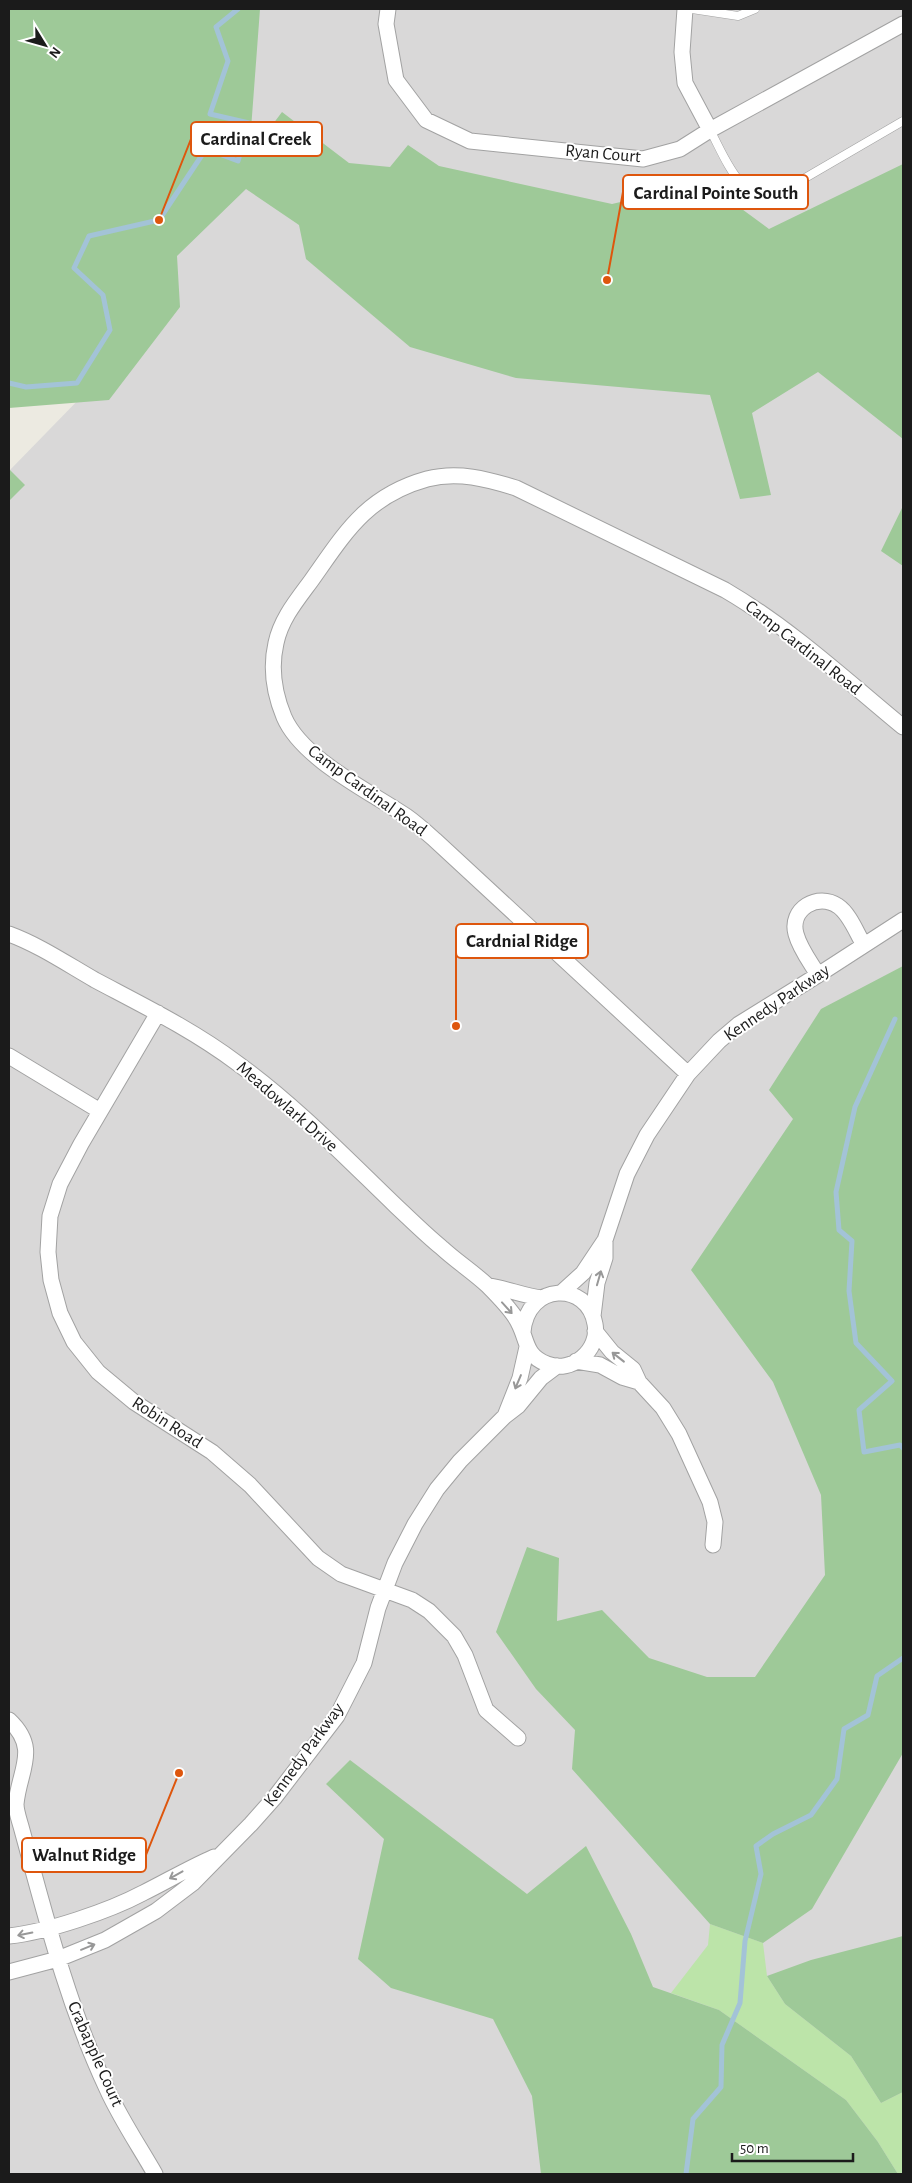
<svg xmlns="http://www.w3.org/2000/svg" width="912" height="2183" font-family="'Alegreya Sans',sans-serif">
	<style>
		.residential { fill: #d9d8d8 }
		.grass { fill: #bce4a9 }
		.forest { fill: #9ec998 }
		.lines { fill: none; stroke-linecap: round; stroke-linejoin: round }
		.stream { stroke: #a3c3d7; stroke-width: 5 }
		.service-casing { stroke: #a2a2a2; stroke-width: 9 }
		.minor-casing { stroke: #a2a2a2; stroke-width: 17 }
		.service { stroke: #fff; stroke-width: 8 }
		.minor { stroke: #fff; stroke-width: 15 }
		.oneway { stroke: #989898 }
		.labels { text-anchor: middle; dominant-baseline: central; stroke-width: 4; stroke-linejoin: round; paint-order: stroke }
		.street-label { font-size: 18px; fill: #1b1b1b; stroke: #fff }
		.leader { fill: none; stroke: #de560d; stroke-width: 2 }
		.callout-dot { fill: #de560d; stroke: #fff; stroke-width: 2 }
		.callout { fill: #fff; stroke: #de560d; stroke-width: 2 }
		.callout-label { font-size: 19px; text-anchor: middle; font-weight: bold; fill: #1b1b1b }
	</style>
	<rect width="100%" height="100%" fill="#eceae1"/>
	<path class="residential" d="M217,9H903V2174H898L878,2142L853,2174H9V471L122,355L9,36Z"/>
	<path class="grass" d="M710,1924L763,1943L767,1976L785,2004L851,2056L881,2103L903,2092V2174H898L878,2142L846,2100L719,2010L671,1993L708,1945Z"/>
	<path class="forest" d="M9,9H260L249,156L282,112L349,163L390,167L408,145L439,166L612,204L692,185L724,191L735,204L769,229L903,164V439L818,372L752,413L771,495L740,499L710,395L516,378L410,347L306,259L299,225L246,189L177,256L180,307L109,400L9,408Z
		M9,469L25,485L9,501Z
		M903,506V566L881,551Z
		M903,966V1753L812,1909L763,1943L710,1924L572,1769L575,1730L536,1689L496,1632L527,1547L559,1558L557,1621L602,1610L649,1658L707,1677H755L825,1575L821,1495L773,1382L691,1270L793,1119L769,1090L821,1009Z
		M350,1760L527,1894L586,1846L631,1934L653,1987L719,2010L846,2100L878,2142L898,2174H541L532,2096L493,2019L391,1988L358,1959L384,1839L326,1784Z
		M903,1936V2092L881,2103L851,2056L785,2004L767,1976L811,1960Z"/>
	<g class="lines">
		<path class="stream" d="M9,383L26,387L77,383L110,330L103,295L74,268L89,236L159,220L206,149L238,161L249,123L210,114L228,61L216,27L238,9
			M895,1019L855,1107L836,1192L839,1230L852,1241L849,1291L856,1343L892,1381L859,1410L864,1452L900,1445L903,1448
			M686,2174L693,2119L721,2087L722,2045L740,2003L745,1941L761,1874L756,1846L773,1834L811,1815L837,1779L844,1729L868,1715L877,1676L903,1658"/>
		<g class="service-casing">
			<path id="service" d="M692,9L738,16L755,9
				M710,130C725,157 742,209 781,192L903,121"/>
		</g>
		<g class="minor-casing">
			<path id="minor" d="M388,9L386,24L396,80L426,120L470,141L643,159L680,149L710,130L903,24
				M685,9L682,52L685,83L710,130
				M9,934C39,945 67,964 95,980C144,1006 193,1030 237,1063C295,1105 345,1157 396,1206C411,1220 426,1235 442,1248C456,1261 473,1272 487,1285C496,1294 512,1310 518,1322C528,1340 524,1355 547,1364C572,1374 600,1350 595,1324C588,1281 527,1282 523,1332
				M818,975C811,963 800,949 796,934C789,909 818,892 838,906C850,914 857,934 864,945
				M158,1013L81,1144L60,1184L50,1216L48,1252L51,1280L60,1313L74,1342L98,1372L134,1402L212,1452L250,1485L318,1558L341,1574L412,1600L429,1611L454,1636L465,1655L486,1710L518,1738
				M9,1056L100,1111
				M688,1074L435,840C426,832 416,823 406,816C369,791 302,759 284,717C274,693 270,669 276,643C281,619 297,600 311,581C345,533 366,496 427,479C458,471 487,479 516,488L725,590C790,628 846,680 903,727
				M488,1286C506,1288 523,1296 542,1298
				M561,1293L583,1273L605,1240
				M593,1316L597,1283L605,1258V1240L627,1174L647,1135L688,1074L719,1041L739,1024L818,975L903,920
				M595,1331L612,1352L633,1369L639,1382L663,1408L679,1434L710,1502L715,1522L713,1545
				M576,1361L600,1365L622,1377L639,1382
				M505,1416L520,1378L527,1347
				M9,1720C40,1749 19,1770 16,1804C16,1812 20,1822 22,1830C46,1918 68,2006 107,2089C120,2118 139,2146 155,2174
				M9,1936C47,1932 109,1911 143,1893C167,1881 189,1868 214,1857
				M9,1972L58,1959L105,1940L156,1911L193,1883L251,1824L275,1797L337,1716L364,1663L378,1608L395,1563L415,1524L437,1489L460,1461L505,1416L518,1406L541,1378L557,1366"/>
		</g>
		<use href="#service" class="service"/>
		<use href="#minor" class="minor"/>
	</g>
	<defs><path id="oneway-shaft" d="M-6 0H5M1.5-3L5.5 0L1.5 3" fill="none" stroke-width="1.6" stroke-linecap="round" stroke-linejoin="round" transform="scale(1.25)"/></defs>
	<g class="oneway">
		<use href="#oneway-shaft" transform="translate(599 1278) rotate(-74)"/>
		<use href="#oneway-shaft" transform="translate(507 1308) rotate(48)"/>
		<use href="#oneway-shaft" transform="translate(618 1357) rotate(-142)"/>
		<use href="#oneway-shaft" transform="translate(518 1382) rotate(113)"/>
		<use href="#oneway-shaft" transform="translate(176 1875) rotate(151)"/>
		<use href="#oneway-shaft" transform="translate(25 1934) rotate(169)"/>
		<use href="#oneway-shaft" transform="translate(88 1947) rotate(-22)"/>
	</g>
	<g class="labels">
		<g class="street-label">
			<text transform="translate(603 154) rotate(5)">Ryan Court</text>
			<text transform="translate(803 648) rotate(38)">Camp Cardinal Road</text>
			<text transform="translate(367 791) rotate(36)">Camp Cardinal Road</text>
			<text transform="translate(777 1003) rotate(-34)">Kennedy Parkway</text>
			<text transform="translate(287 1107) rotate(41)">Meadowlark Drive</text>
			<text transform="translate(167 1423) rotate(33)">Robin Road</text>
			<text transform="translate(304 1755) rotate(-54)">Kennedy Parkway</text>
			<text transform="translate(95 2054) rotate(66)">Crabapple Court</text>
		</g>
	</g>
	<path class="leader" d="M159 220L191 139M607 280L623 192M456 1026L456 941M179 1773L146 1855"/>
	<g class="callout-dot">
		<circle cx="159" cy="220" r="5"/>
		<circle cx="607" cy="280" r="5"/>
		<circle cx="456" cy="1026" r="5"/>
		<circle cx="179" cy="1773" r="5"/>
	</g>
	<g class="callout">
		<rect x="191" y="122" width="131" height="34" rx="5"/>
		<rect x="623" y="175" width="185" height="34" rx="5"/>
		<rect x="456" y="924" width="132" height="34" rx="5"/>
		<rect x="22" y="1838" width="124" height="34" rx="5"/>
	</g>
	<g class="callout-label">
		<text x="256" y="145">Cardinal Creek</text>
		<text x="716" y="199">Cardinal Pointe South</text>
		<text x="522" y="947">Cardnial Ridge</text>
		<text x="84" y="1861">Walnut Ridge</text>
	</g>
	<rect width="912" height="2183" fill="none" stroke="#1b1b1b" stroke-width="20"/>
	<g transform="translate(45 45) rotate(127)" stroke="#ffffff" stroke-width="4" paint-order="stroke">
	<path d="M0-4L9 19L0 12L-9 19Z" fill="#1b1b1b"/>
	<text y="-8" font-size="14" font-weight="bold" text-anchor="middle" fill="#1b1b1b">N</text>
	</g>
	<path d="M732 2153v8h121v-8" fill="none" stroke="#1b1b1b" stroke-width="2.5"/>
	<text x="740" y="2153" font-size="15" fill="#1b1b1b" stroke="#ffffff" stroke-width="4" paint-order="stroke">50 m</text>
</svg>
